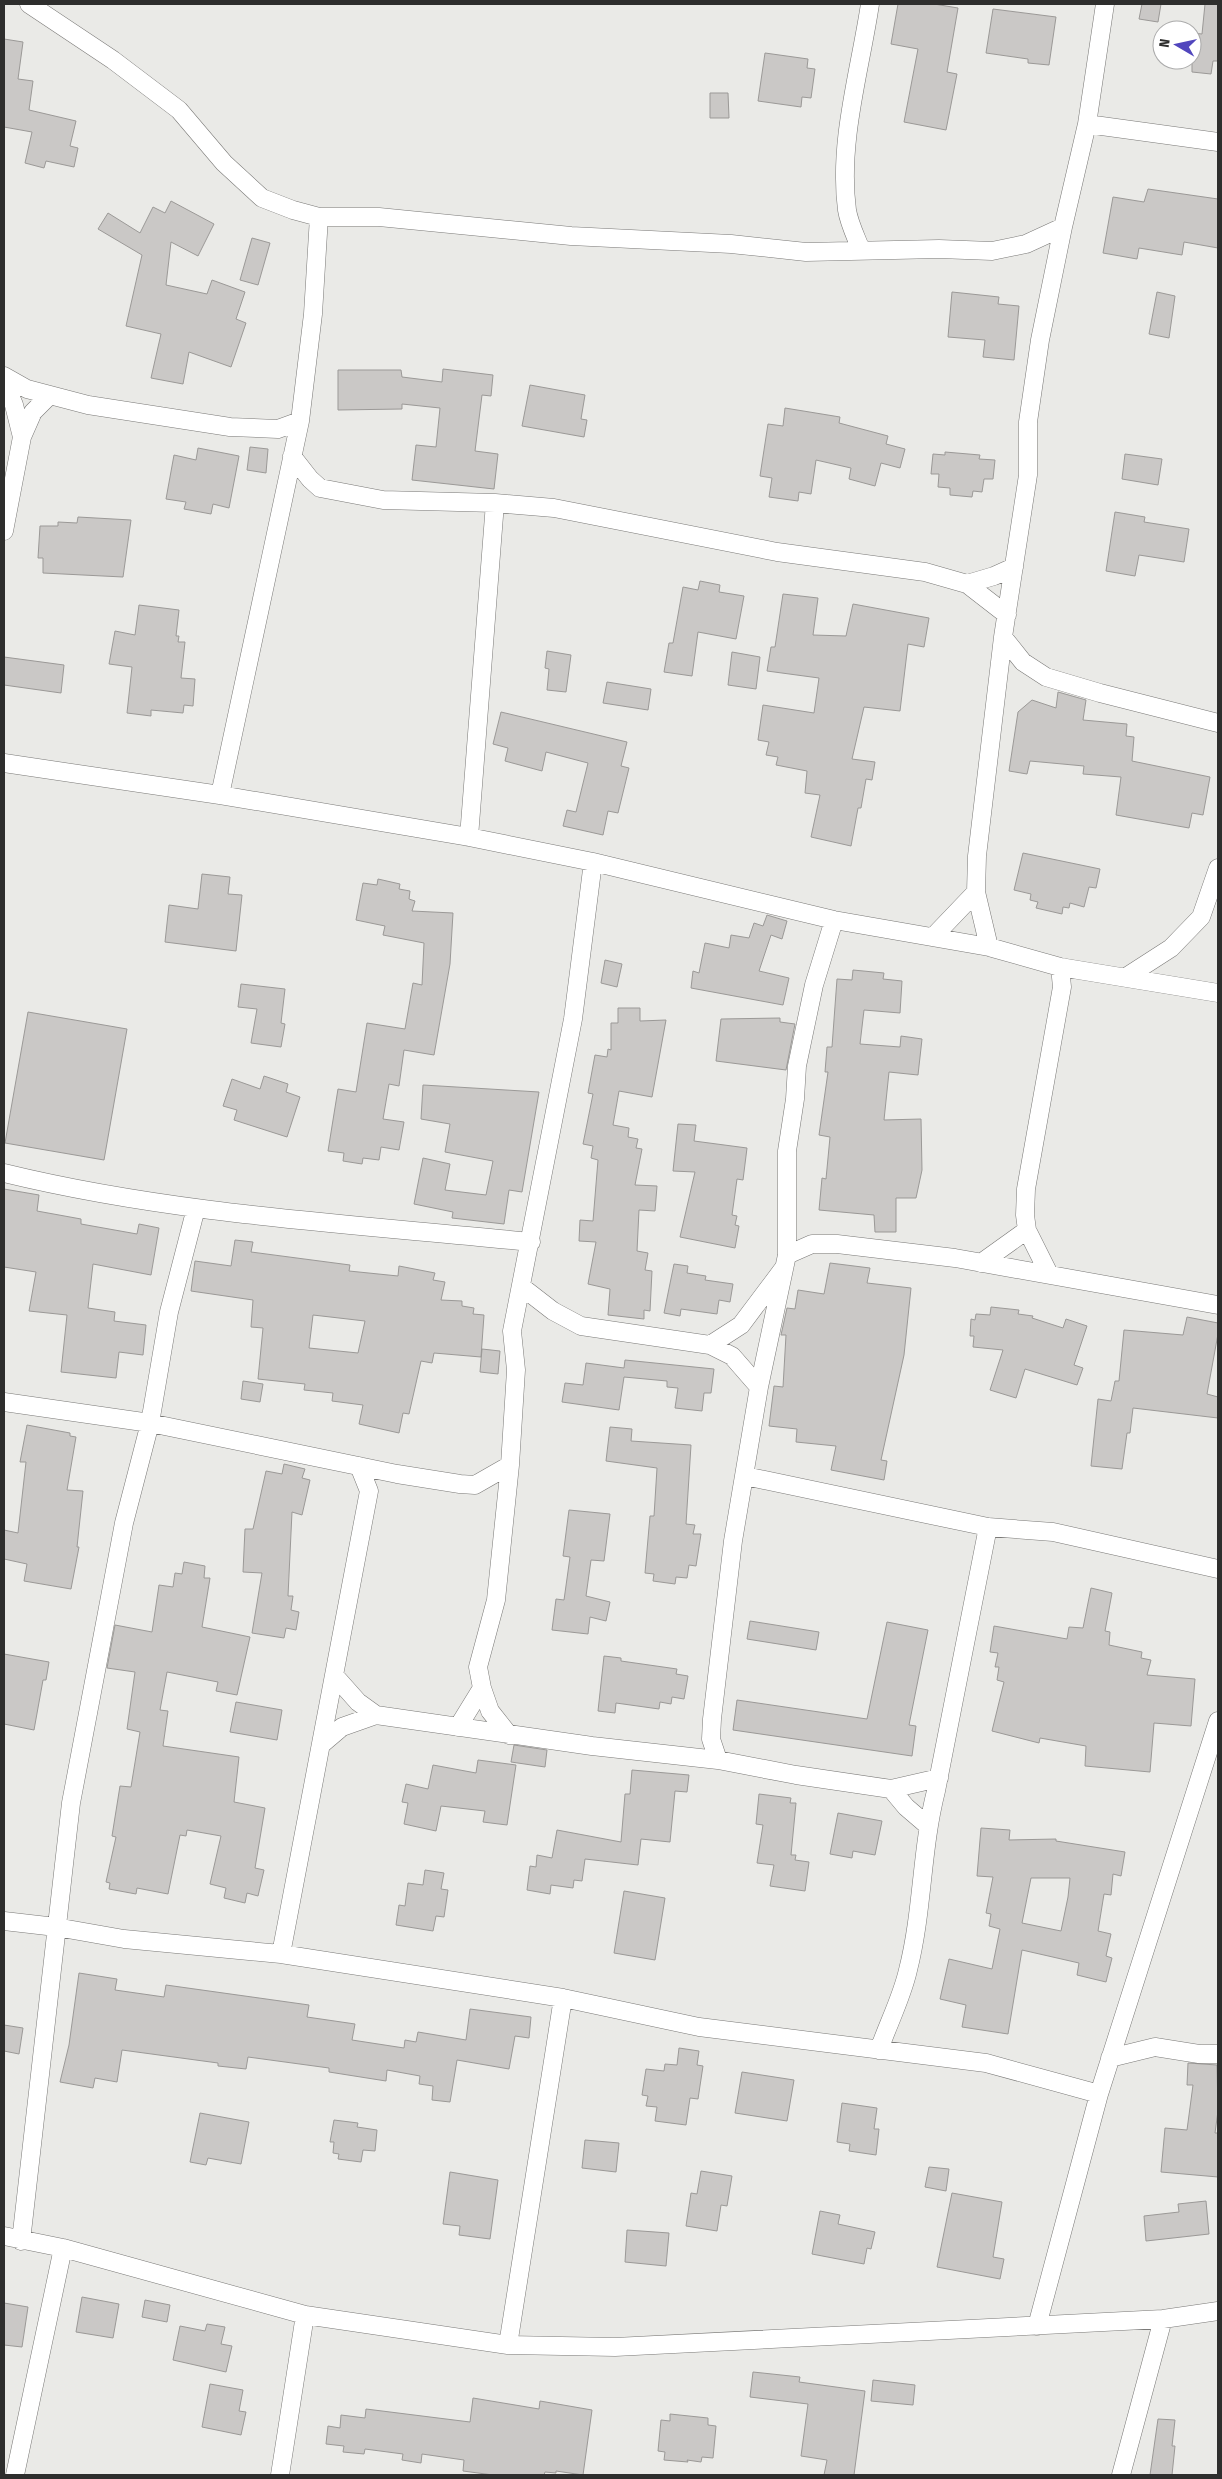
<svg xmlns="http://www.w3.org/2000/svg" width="1222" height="2479" font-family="'Fira Sans Condensed',sans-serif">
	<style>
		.building { fill: #cac8c6; stroke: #9b9997; fill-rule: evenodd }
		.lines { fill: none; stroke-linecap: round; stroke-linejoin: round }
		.street-casing { stroke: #7a7977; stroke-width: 19 }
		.street { stroke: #fff; stroke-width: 18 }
	</style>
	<rect width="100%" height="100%" fill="#eaeae7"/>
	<path class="building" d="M898,4H934L958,8L947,72L957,74L946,130L904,122L918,49L891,44Z
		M1142,4H1161L1158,22L1139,19Z
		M1205,4H1218V61H1213L1211,74L1192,72V33L1202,34Z
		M993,9L1056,17L1049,65L1028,63V59L986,53Z
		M4,39L23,42L18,79L33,81L29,110L76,121L70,146L78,148L74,167L46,161L44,168L25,163L32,132L4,127Z
		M765,53L808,59L807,68L815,69L811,98L802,97L801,107L758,101Z
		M710,93H728L729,118H710Z
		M1148,189L1218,199V248L1184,242L1182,255L1139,248L1137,259L1103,253L1113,197L1144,202Z
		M171,201L214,224L198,256L171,242L166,285L207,294L212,280L245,292L236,319L246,323L231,367L189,352L183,384L151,378L161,334L126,326L142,255L98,229L108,213L140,233L153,207L165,213Z
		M252,238L270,243L258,285L240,280Z
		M952,292L999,297L998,304L1019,306L1014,360L983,357L985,340L948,337Z
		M1157,292L1175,296L1169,338L1149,334Z
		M443,369L493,375L491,396L482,395L475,451L498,454L494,489L412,480L416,445L436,447L440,408L402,404V409L338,410V370H401L402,377L442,382Z
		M530,385L585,395L581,419L587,420L584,437L522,426Z
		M785,408L840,417L839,423L888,436L886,444L905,449L900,468L881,463L875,486L849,479L851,468L816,460L811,494L799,492L798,501L769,497L772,478L760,476L768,424L783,426Z
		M250,447L268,449L266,473L247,470Z
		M198,448L239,456L229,508L213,504L211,514L184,509L186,502L166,499L174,455L196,460Z
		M945,452L980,455L979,459L995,460L993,479H984L982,492L973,491L972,497L950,495V488L938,487L939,474H931L933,454L945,455Z
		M1125,454L1162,459L1158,485L1122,479Z
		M1115,512L1145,517L1144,522L1189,529L1184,562L1139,555L1135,576L1106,571Z
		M78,517L131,520L123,577L43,573V558H38L40,526H58V522L77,523Z
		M700,581L720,585L719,592L744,596L736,639L698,632L692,676L664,672L669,643H673L683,587L698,590Z
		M783,594L818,598L813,635L846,636L853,604L929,618L924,647L908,644L900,711L864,707L852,759L875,762L872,780L866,779L861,808H858L851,846L811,837L820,795L805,793L807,771L776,765L778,757L766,755L769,742L758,740L763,705L814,713L819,678L767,671L771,647H775Z
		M139,605L179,610L176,636H179L178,642H185L181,678L195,679L193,706L184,705L183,713L151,710V716L127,713L132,667L109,664L115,631L135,635Z
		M547,651L571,655L566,692L547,690L549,669L545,668Z
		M732,652L760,657L756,689L728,685Z
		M4,657L64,665L61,693L4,685Z
		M607,682L651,689L648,710L603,703Z
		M1058,692L1086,700L1083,720L1127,724L1126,736L1134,737L1132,761L1210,777L1203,815L1192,813L1189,828L1116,815L1121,777L1083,774L1084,766L1030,761L1027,774L1009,771L1018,712L1032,700L1056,708Z
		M501,712L627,742L621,766L629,768L618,813L608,811L603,835L563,826L567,810L576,812L588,763L546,752L542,771L505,761L508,748L493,744Z
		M1023,853L1100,869L1096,888L1089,887L1084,907L1070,903L1069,908L1063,907L1062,914L1036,908L1038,902L1030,900L1031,894L1014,890Z
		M202,874L230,877L228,894L242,895L236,951L165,942L169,905L198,909Z
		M378,879L400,884L399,889L410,891L409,899L415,901L412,911L453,913L450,964L434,1055L404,1050L399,1086L389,1084L383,1119L404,1122L399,1150L381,1147L379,1160L363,1158L362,1164L343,1161L344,1153L328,1151L338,1089L356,1092L367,1023L405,1029L413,983L422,985L424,943L383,935L385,926L356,920L363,883L377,885Z
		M767,915L787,921L782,939L771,935L759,971L789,978L783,1005L691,988L693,971L699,973L705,943L729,948L731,935L749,938L754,923L763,926Z
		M605,960L622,964L617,987L601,983Z
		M853,970L884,973L883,979L902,981L900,1013L864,1010L860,1044L900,1047L901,1036L922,1039L918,1075L889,1072L884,1120L921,1119L922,1170L916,1198H896V1232H875L874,1215L819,1210L822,1178L826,1179L830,1137L819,1135L828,1072H825L827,1047H832L837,979L852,980Z
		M241,984L285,989L281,1023L285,1024L281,1047L251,1043L257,1009L238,1007Z
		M618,1008H640V1021L666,1020L652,1097L619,1091L613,1125L629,1128L628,1137L638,1139L636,1148L642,1149L635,1185L657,1186L655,1211L639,1210L637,1251L648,1253L645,1270L652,1271L650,1311L644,1310V1319L608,1315L610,1289L588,1284L596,1242L579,1241L580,1220L593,1221L598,1160L591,1158L593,1146L583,1144L593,1094L588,1093L595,1055L607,1057L608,1049L611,1050V1023H618Z
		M28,1012L127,1029L104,1160L5,1143Z
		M780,1018V1022L795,1024L786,1070L716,1061L721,1019Z
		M264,1076L288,1084L286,1092L300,1097L287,1137L234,1120L237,1110L223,1106L232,1079L260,1089Z
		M423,1085L539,1092L522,1192L509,1190L504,1224L452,1218L453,1212L414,1204L423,1158L450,1164L445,1190L486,1195L493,1161L445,1152L450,1124L421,1119Z
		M678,1124L696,1125L694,1141L747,1148L743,1180L737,1179L732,1215L737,1216L735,1225L739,1226L735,1248L680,1237L695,1172L673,1171Z
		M4,1189L39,1195L37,1211L81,1219V1224L137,1234L139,1224L159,1228L151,1275L93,1264L88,1308L115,1312L114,1321L146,1325L143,1355L119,1352L116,1378L61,1372L67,1315L29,1311L36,1272L4,1267Z
		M235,1240L253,1242L251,1252L350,1265L349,1271L398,1276L399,1266L435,1273L433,1280L445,1282L441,1300L462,1301V1306L474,1308L473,1314L484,1315L481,1357L434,1353L432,1363L421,1361L409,1414L403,1413L399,1433L359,1424L363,1405L332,1401L333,1393L304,1390L305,1384L258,1379L263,1328L251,1327L253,1300L191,1291L195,1261L231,1266ZM313,1315L365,1321L358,1353L309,1348Z
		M830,1263L870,1268L867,1283L911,1288L904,1355L881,1460L887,1461L884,1480L831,1470L836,1446L796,1442L797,1429L769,1426L774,1386L783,1387L786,1335H781L787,1308L795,1309L798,1290L824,1294Z
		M674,1264L688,1266L687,1273L706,1276L705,1280L733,1284L730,1302L719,1300L717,1314L681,1309L680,1316L664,1313Z
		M991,1307L1019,1310L1018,1314L1033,1316L1032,1318L1063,1328L1066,1319L1087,1326L1074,1365L1083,1368L1077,1385L1025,1369L1016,1398L990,1390L1003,1350L973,1347L974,1336H970L971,1319L975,1320L976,1314L990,1315Z
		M1187,1317L1218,1323V1334L1207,1394L1218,1397V1418L1133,1408L1130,1433H1127L1122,1469L1091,1466L1098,1399L1111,1401L1115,1381H1119L1124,1330L1183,1335Z
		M482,1349L500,1351L498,1374L480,1372Z
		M625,1360L714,1369L711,1393H704L702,1411L675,1408L678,1388L667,1387V1381L624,1377L619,1410L562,1402L565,1383L583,1385L586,1363L624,1368Z
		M243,1381L263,1384L260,1402L241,1399Z
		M27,1425L70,1433V1436L76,1437L67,1490L83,1491L77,1547H79L71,1589L24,1581L27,1564L4,1559V1530L18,1533L26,1462H20Z
		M610,1427L632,1429L631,1441L691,1445L686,1524L695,1525L693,1534H701L696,1566L689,1565L687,1578L676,1577L675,1584L653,1581L654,1574L645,1573L650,1516H654L657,1468L606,1461Z
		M284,1464L305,1469L302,1478L310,1480L302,1515L292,1512L288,1596H293L291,1610L299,1612L296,1630L286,1628L284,1638L252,1633L262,1573L243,1572L245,1529H253L266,1471L282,1474Z
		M569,1510L610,1514L604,1561L591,1560L586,1596L610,1602L606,1621L590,1617L588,1634L552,1630L556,1599L564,1600L570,1557L563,1556Z
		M184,1562L205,1566L204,1578H210L202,1627L250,1637L237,1695L216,1691L218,1682L167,1672L160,1710L168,1711L163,1746L239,1757L234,1802L265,1808L255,1868L264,1870L258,1896L247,1893L245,1903L224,1898L226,1888L210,1884L221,1836L187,1830L186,1836L180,1835L168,1894L137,1888L136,1894L109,1889L110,1883L106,1882L116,1837L112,1836L120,1786L131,1787L140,1732L127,1729L135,1672L107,1668L115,1625L152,1632L159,1585L173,1587L175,1573L182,1574Z
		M1091,1588L1112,1593L1105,1631L1110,1632L1109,1645L1142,1652L1141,1658L1151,1660L1147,1675L1195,1679L1191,1726L1154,1723L1150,1772L1085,1766L1086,1746L1040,1738L1039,1743L992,1731L1004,1682L997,1680L999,1667H995L998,1653L990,1652L994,1626L1067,1639L1069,1627L1083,1628Z
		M750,1621L819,1632L816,1650L747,1639Z
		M887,1622L928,1630L909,1725L916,1726L912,1756L733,1730L737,1700L867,1719Z
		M4,1654L49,1662L46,1680H43L34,1730L4,1724Z
		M604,1656L621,1658V1661L677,1669L676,1674L688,1676L684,1699L672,1697L671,1704L660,1702L659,1709L616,1703L615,1713L598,1711Z
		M236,1702L282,1710L277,1740L230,1732Z
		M514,1745L547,1750L545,1767L511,1762Z
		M478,1760L516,1765L507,1825L483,1822L485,1811L441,1806L436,1831L404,1824L408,1803L402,1802L406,1784L428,1789L433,1765L476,1773Z
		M632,1770L689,1775L687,1792L675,1791L670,1842L641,1839L638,1865L585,1859L582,1881L574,1880L573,1888L551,1885L550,1894L527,1890L530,1866L536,1867L537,1855L552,1858L557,1830L621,1842L625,1794H630Z
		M759,1794L791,1798L790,1803H796L791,1855H796L795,1860L809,1862L805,1891L770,1886L774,1865L757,1863L763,1825L756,1824Z
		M838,1813L882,1821L875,1855L853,1851L852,1858L830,1854Z
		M981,1828L1010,1830L1009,1840L1056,1839V1841L1125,1852L1121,1876L1113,1874L1111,1895L1104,1894L1098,1931L1111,1934L1106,1956L1112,1958L1106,1982L1077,1975L1079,1963L1022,1950L1008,2034L962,2027L966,2005L940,1999L949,1959L992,1969L1000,1929L989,1926L991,1914L986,1913L993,1877L977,1876ZM1031,1878H1070L1068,1897L1061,1931L1022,1923Z
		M425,1870L444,1873L441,1889L448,1890L444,1917L436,1916L433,1931L396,1925L399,1905L405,1906L408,1883L423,1885Z
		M624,1891L665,1898L655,1960L614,1953Z
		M79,1973L117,1979L115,1990L164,1997L166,1985L309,2005L307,2017L355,2024L352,2040L404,2048L405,2040L416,2042L418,2032L466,2040L470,2009L531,2017L529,2038L515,2036L509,2069L457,2060L450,2102L432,2100L433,2086L419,2084L420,2076L387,2070L386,2081L329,2072V2068L248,2057L246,2069L218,2066V2063L122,2050L117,2082L95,2078L93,2088L60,2082L69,2045Z
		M4,2025L23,2028L19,2054L4,2051Z
		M679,2048L699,2051L697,2065L703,2066L698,2099L690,2098L686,2125L655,2121L657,2107L646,2106L648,2096L642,2095L646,2069L664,2071L665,2064L677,2065Z
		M1188,2063L1217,2065L1218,2111L1215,2133H1218V2177L1161,2172L1165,2128L1187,2130L1193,2085H1187Z
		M742,2072L794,2080L787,2121L735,2113Z
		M842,2103L877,2108L874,2129H879L876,2155L849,2151L850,2144L837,2142Z
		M200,2113L249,2122L241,2164L208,2158L206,2165L190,2162Z
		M334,2120L358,2123L357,2127L377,2130L375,2151L363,2150L361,2162L338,2159L339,2154L333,2153L334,2142H330Z
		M585,2140L619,2143L616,2172L582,2168Z
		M929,2167L949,2169L946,2191L925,2187Z
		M701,2171L732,2176L727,2206L721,2205L717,2231L686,2226L691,2193L697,2194Z
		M450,2172L498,2180L490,2239L459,2235L460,2226L443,2224Z
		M952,2193L1002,2202L993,2257L1004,2259L1000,2279L937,2267Z
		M1206,2201L1209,2234L1146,2241L1144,2216L1179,2212L1178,2204Z
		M820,2211L840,2215L838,2224L875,2232L871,2249L867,2248L864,2264L812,2254Z
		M627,2230L669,2233L666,2266L625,2262Z
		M82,2297L119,2304L113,2338L76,2332Z
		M145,2300L170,2305L167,2322L142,2317Z
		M4,2303L28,2307L22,2347L4,2345Z
		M207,2324L225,2327L221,2344L232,2346L226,2372L173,2360L180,2326L205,2331Z
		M753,2372L800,2377L799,2382L865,2391L854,2475H824L827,2460L801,2456L808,2404L750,2397Z
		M873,2380L915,2385L913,2405L871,2401Z
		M210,2384L243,2390L239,2411L246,2412L241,2435L202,2427Z
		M473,2398L539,2409L540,2401L592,2410L583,2475L556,2471V2473L545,2472L544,2475H493L463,2471L464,2460L422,2454L421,2463L402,2460L403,2454L365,2449L364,2454L343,2452L344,2446L326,2444L328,2426L340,2428L341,2415L365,2418L366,2409L470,2422Z
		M670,2414L708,2418V2425L716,2426L713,2458L702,2457L701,2462L687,2460L688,2462L664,2460L665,2452L658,2451L661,2420L670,2421Z
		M1158,2419L1175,2420L1172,2446H1175L1172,2475H1150Z"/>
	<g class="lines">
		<g class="street-casing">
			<path id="street" d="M29,4L113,60L179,110L224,163L262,198L293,210L319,217H379L571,236L731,244L806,252L939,249L992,251L1026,244L1063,227L1087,124L1218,142
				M1087,124L1105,4
				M861,250C856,237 849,223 847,210C838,142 860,71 870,4
				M4,376L27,389L88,405L230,427L278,429L300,421
				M4,381L14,405L22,437
				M292,456L310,479L320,488L383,500L495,503L554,508L777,552L925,572L967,584L994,576L1014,567
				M4,531L22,437L33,412L49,396
				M967,584L1007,615
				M1003,637L1023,662L1046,677L1100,693L1218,723
				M4,763L220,795L469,837L593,862L834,920L989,947L1060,967L1218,993
				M220,795L300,421L313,314L319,217
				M469,837L495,503
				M933,937L976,892
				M989,947L976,892L977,856L1003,637L1028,475V422L1040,340L1063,227
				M1126,977L1171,948L1201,917L1218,868
				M4,1173C176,1215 355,1224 531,1242
				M787,1255L812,1244H837L955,1258L1218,1305
				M981,1263L1027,1230
				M1049,1274L1027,1230L1025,1215L1026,1189L1062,987L1060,967
				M522,1287L553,1311L581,1326L710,1345L732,1356L759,1387
				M710,1345L741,1325L783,1269
				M4,1402L150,1423L397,1474L460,1484L475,1485L510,1465
				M745,1476L988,1527L1053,1532L1218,1569
				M334,1675L358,1702L376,1715L592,1746L718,1760L796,1775L891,1789L906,1807L927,1825
				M458,1727L482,1688
				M509,1735L490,1711L482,1688L478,1667L496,1600L510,1465L516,1370L512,1331L573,1019L593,862
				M322,1744L342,1727L376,1715
				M718,1760L711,1739L712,1719L733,1541L759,1387L787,1255V1151L795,1099L797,1066L814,985L834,920
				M891,1789L939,1778
				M4,1921L56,1927L124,1939L281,1954L563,1998L699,2027L986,2063L1099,2094
				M281,1954L369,1491L359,1466
				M879,2050C888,2024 902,1997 908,1970C923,1911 921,1850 936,1791L988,1527
				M1110,2058L1155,2047L1199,2054H1218
				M4,2236L63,2248L305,2315L508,2345L615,2347L1163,2319L1218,2311
				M21,2241L71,1803L124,1523L150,1423L169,1312L196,1208
				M1037,2326L1099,2094L1218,1721
				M508,2345L563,1998
				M15,2475L63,2248
				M280,2475L305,2315
				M1121,2475L1163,2319"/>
		</g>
		<use href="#street" class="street"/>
	</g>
	<rect width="1222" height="2479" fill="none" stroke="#2e2e2d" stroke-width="10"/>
	<g transform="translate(1177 45) rotate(279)"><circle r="24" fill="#ffffff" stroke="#ababab"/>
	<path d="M0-4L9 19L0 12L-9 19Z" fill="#5146bd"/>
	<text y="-8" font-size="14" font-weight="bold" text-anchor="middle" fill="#2e2e2d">N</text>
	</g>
</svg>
